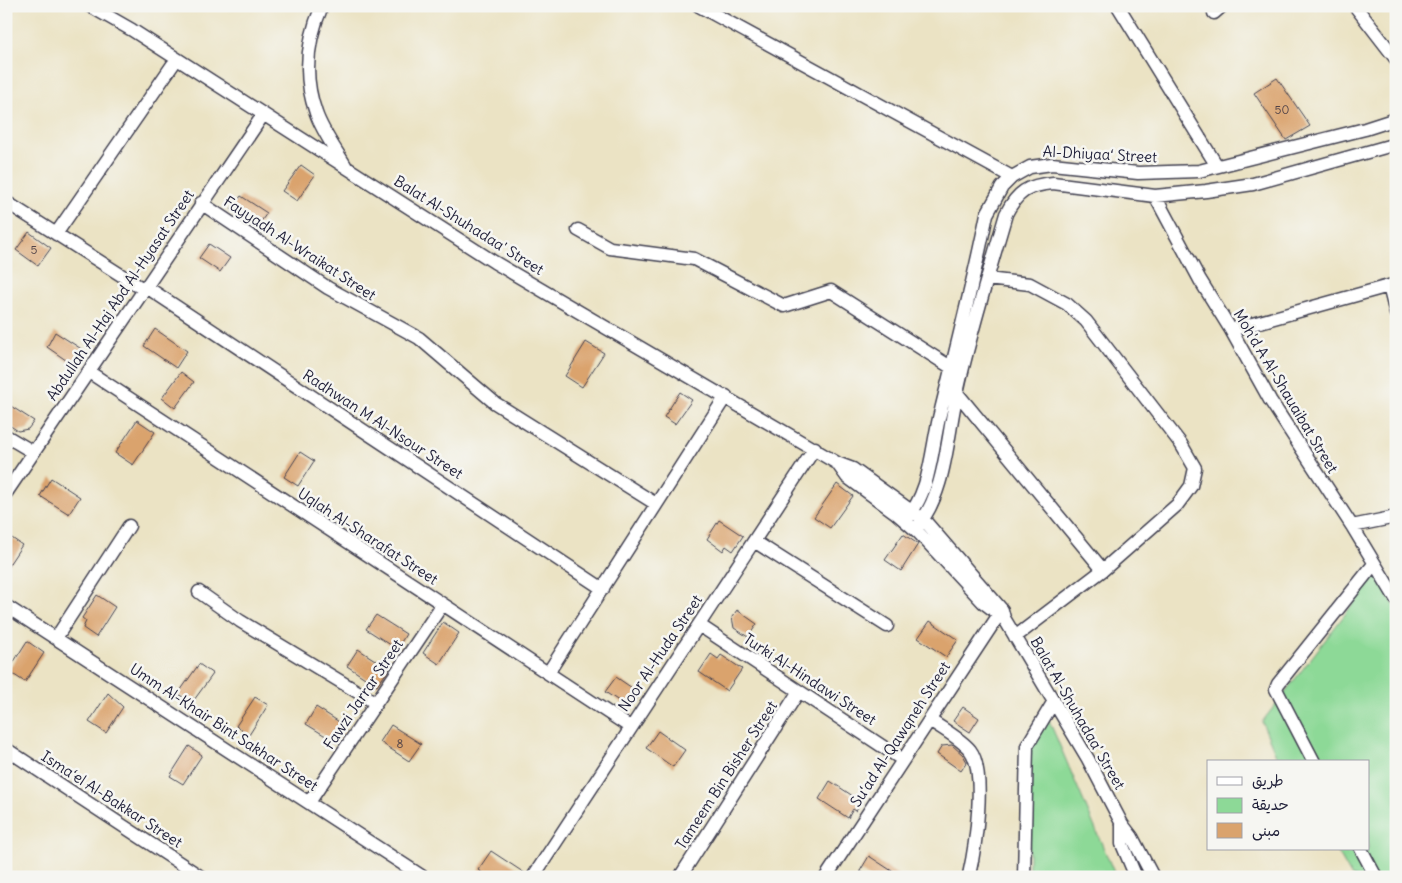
<svg xmlns="http://www.w3.org/2000/svg" width="1402" height="883" font-family="Delius,'Playpen Sans Arabic',sans-serif">
	<style>
		.green { fill: #8dd997; stroke: #587e69 }
		.building { fill: #daa36d }
		.lines { fill: none; stroke-linecap: round; stroke-linejoin: round }
		.minor-casing { stroke: #403f50; stroke-width: 15 }
		.minor { stroke: #fff; stroke-width: 12 }
		.labels { text-anchor: middle; dominant-baseline: central; stroke-width: 5; stroke-linejoin: round; paint-order: stroke }
		.number-label { font-size: 12px; fill: #504248 }
		.street-label { font-size: 15px; fill: #22223b; stroke: #f6f6f2 }
	</style>
	<rect width="100%" height="100%" fill="#f6f6f2"/>
	<filter id="ink" filterUnits="userSpaceOnUse"><feTurbulence type="fractalNoise" baseFrequency=".02" numOctaves="2"/><feDisplacementMap in="SourceGraphic" scale="10" xChannelSelector="R" yChannelSelector="G"/><feConvolveMatrix kernelMatrix="1 2 1 2 8 2 1 2 1" color-interpolation-filters="sRGB"/></filter>
	<filter id="wash" filterUnits="userSpaceOnUse"><feTurbulence type="fractalNoise" baseFrequency=".0096" numOctaves="4" result="noise"/><feDisplacementMap in="SourceGraphic" scale="20" xChannelSelector="R" yChannelSelector="G"/><feGaussianBlur stdDeviation="1.12" result="paint"/><feColorMatrix in="noise" values="0 0 0 0 0 0 0 0 0 0 0 0 0 0 0 0 0 1.4 0 .05"/><feComposite in="paint" operator="in"/></filter>
	<g filter="url(#wash)">
		<rect width="100%" height="100%" fill="#ebe3c4"/>
		<path class="green" d="M1376,574L1396,608V877H1352L1336,849H1368V762H1279L1262,722Z
			M1048,718L1113,870L1114,877H1029V745Z"/>
		<g id="blocks">
			<path class="building" d="M1277,78L1310,126L1286,140L1254,93Z
				M301,165L315,175L297,201L282,191Z
				M241,196L267,213L257,227L231,209Z
				M29,232L51,248L38,266L16,250Z
				M209,244L230,258L220,272L199,258Z
				M155,329L187,351L176,368L144,346Z
				M55,332L83,350L73,365L47,347Z
				M586,342L604,353L582,387L565,376Z
				M181,372L194,382L175,408L162,398Z
				M680,392L692,400L675,424L664,417Z
				M6,403L34,421L28,429L18,431L6,423Z
				M137,420L155,432L133,465L115,453Z
				M300,452L314,461L298,486L284,477Z
				M51,478L80,497L69,514L40,496Z
				M837,484L853,496L830,528L814,517Z
				M719,520L743,536L733,551L726,546L723,551L707,539Z
				M6,534L22,545L6,569Z
				M903,534L918,544L901,571L885,560Z
				M97,595L115,607L96,637L83,628L86,621L82,618Z
				M737,610L757,624L748,637L734,628L732,617Z
				M376,615L406,634L397,649L366,629Z
				M930,621L958,640L946,657L918,638Z
				M443,622L459,633L439,664L423,653Z
				M27,641L44,653L25,682L8,671Z
				M358,649L389,669L377,686L347,666Z
				M711,654L718,659L721,655L742,669L727,691L699,672Z
				M199,664L213,674L194,700L192,698L189,701L178,694Z
				M616,677L641,694L632,705H625L605,692Z
				M108,693L123,707L106,733L89,722Z
				M255,697L268,705L249,735L236,726Z
				M316,707L347,727L337,743L306,724Z
				M963,707L979,718L970,732L953,721Z
				M391,725L421,744L409,761L380,742Z
				M658,731L685,750L673,767L646,748Z
				M952,745L963,755L967,762L961,771L937,754L942,746Z
				M189,746L202,755L183,784L170,776Z
				M830,781L862,802L856,811L853,809L848,818L819,799Z
				M491,851L526,874L525,877H488L478,870Z
				M869,856L901,877H869L860,871Z"/>
		</g>
	</g>
	<g filter="url(#ink)">
		<use href="#blocks" fill-opacity="0" stroke="#403f50" stroke-width="1"/>
		<g class="lines">
			<g class="minor-casing">
				<path id="minor" d="M90,6L132,30L494,262L837,463L853,469L924,520L1002,610L1004,618L1088,759L1122,824L1132,837L1153,877
					M322,6C307,40 303,77 316,113C322,131 336,150 346,167
					M699,6L1012,177
					M1118,6L1217,166
					M1355,6L1396,59
					M1214,13L1222,6
					M1155,196L1200,280L1231,330L1270,400L1352,526L1396,599
					M6,202L143,289
					M201,203L328,288L419,338L495,403L656,504
					M578,230L610,248L694,259L784,306L831,291L952,368
					M56,234L176,60
					M987,279L1030,284L1067,304L1086,321L1181,444L1195,468L1191,486L1177,505L1103,570L1015,637
					M145,286L603,589
					M1389,286L1396,314
					M1231,330L1396,284
					M89,372L630,727
					M957,393L1103,570
					M6,436L33,452
					M837,463L847,477L896,513L918,532L983,602L1004,618
					M6,493L263,115
					M905,520C932,492 931,446 941,410C957,345 974,279 987,214L1002,187L1012,177L1030,167L1052,164L1138,173L1199,171L1365,129L1396,119
					M1352,526L1396,517
					M915,529C946,496 947,436 957,393C970,333 989,273 1006,214C1017,192 1028,185 1053,183L1155,196L1206,191L1253,184L1396,144
					M754,541L887,626
					M199,592L240,621L376,703
					M6,606L423,877
					M699,625L903,760
					M56,638L129,526
					M548,673L726,396
					M930,720C942,729 960,738 970,750C987,772 975,849 969,875
					M6,749L201,877
					M1314,762L1276,689L1278,684L1374,564
					M310,801L442,605
					M1122,824V844L1136,877
					M1361,849L1376,877
					M533,877L815,448
					M680,877L799,691
					M826,877L1002,610
					M1024,877L1027,746L1054,701"/>
			</g>
			<use href="#minor" class="minor"/>
		</g>
	</g>
	<g class="labels">
		<g class="number-label">
			<text x="1282" y="109">50</text>
			<text x="34" y="249">5</text>
			<text x="400" y="743">8</text>
		</g>
		<g class="street-label">
			<text transform="translate(1100 154) rotate(3)">Al-Dhiyaa‘ Street</text>
			<text transform="translate(469 225) rotate(32)">Balat Al-Shuhadaa' Street</text>
			<text transform="translate(300 248) rotate(33)">Fayyadh Al-Wraikat Street</text>
			<text transform="translate(120 295) rotate(-56)">Abdullah Al-Haj Abd Al-Hyasat Street</text>
			<text transform="translate(1286 391) rotate(59)">Moh'd A Al-Shauaibat Street</text>
			<text transform="translate(383 424) rotate(33)">Radhwan M Al-Nsour Street</text>
			<text transform="translate(368 536) rotate(33)">Uqlah Al-Sharafat Street</text>
			<text transform="translate(660 653) rotate(-56)">Noor Al-Huda Street</text>
			<text transform="translate(810 679) rotate(33)">Turki Al-Hindawi Street</text>
			<text transform="translate(363 694) rotate(-56)">Fawzi Jarrar Street</text>
			<text transform="translate(1078 713) rotate(60)">Balat Al-Shuhadaa' Street</text>
			<text transform="translate(224 727) rotate(33)">Umm Al-Khair Bint Sakhar Street</text>
			<text transform="translate(900 734) rotate(-57)">Su‘ad Al-Qawqneh Street</text>
			<text transform="translate(726 775) rotate(-57)">Tameem Bin Bisher Street</text>
			<text transform="translate(112 799) rotate(33)">Isma‘el Al-Bakkar Street</text>
		</g>
	</g>
	<rect width="1402" height="883" fill="none" stroke="#f6f6f2" stroke-width="25"/>
	<rect x="1207" y="760" width="162" height="90" fill="#f6f6f2" stroke="#a1a1a9"/>
	<rect x="1217" y="777" width="25" height="8" fill="#ffffff" stroke="#a1a1a9"/>
	<text x="1252" y="786" font-size="15" fill="#22223b">طريق</text>
	<rect x="1217" y="798" width="25" height="15" fill="#8dd997" stroke="#a1a1a9"/>
	<text x="1252" y="810" font-size="15" fill="#22223b">حديقة</text>
	<rect x="1217" y="823" width="25" height="15" fill="#daa36d" stroke="#a1a1a9"/>
	<text x="1252" y="836" font-size="15" fill="#22223b">مبنى</text>
</svg>
